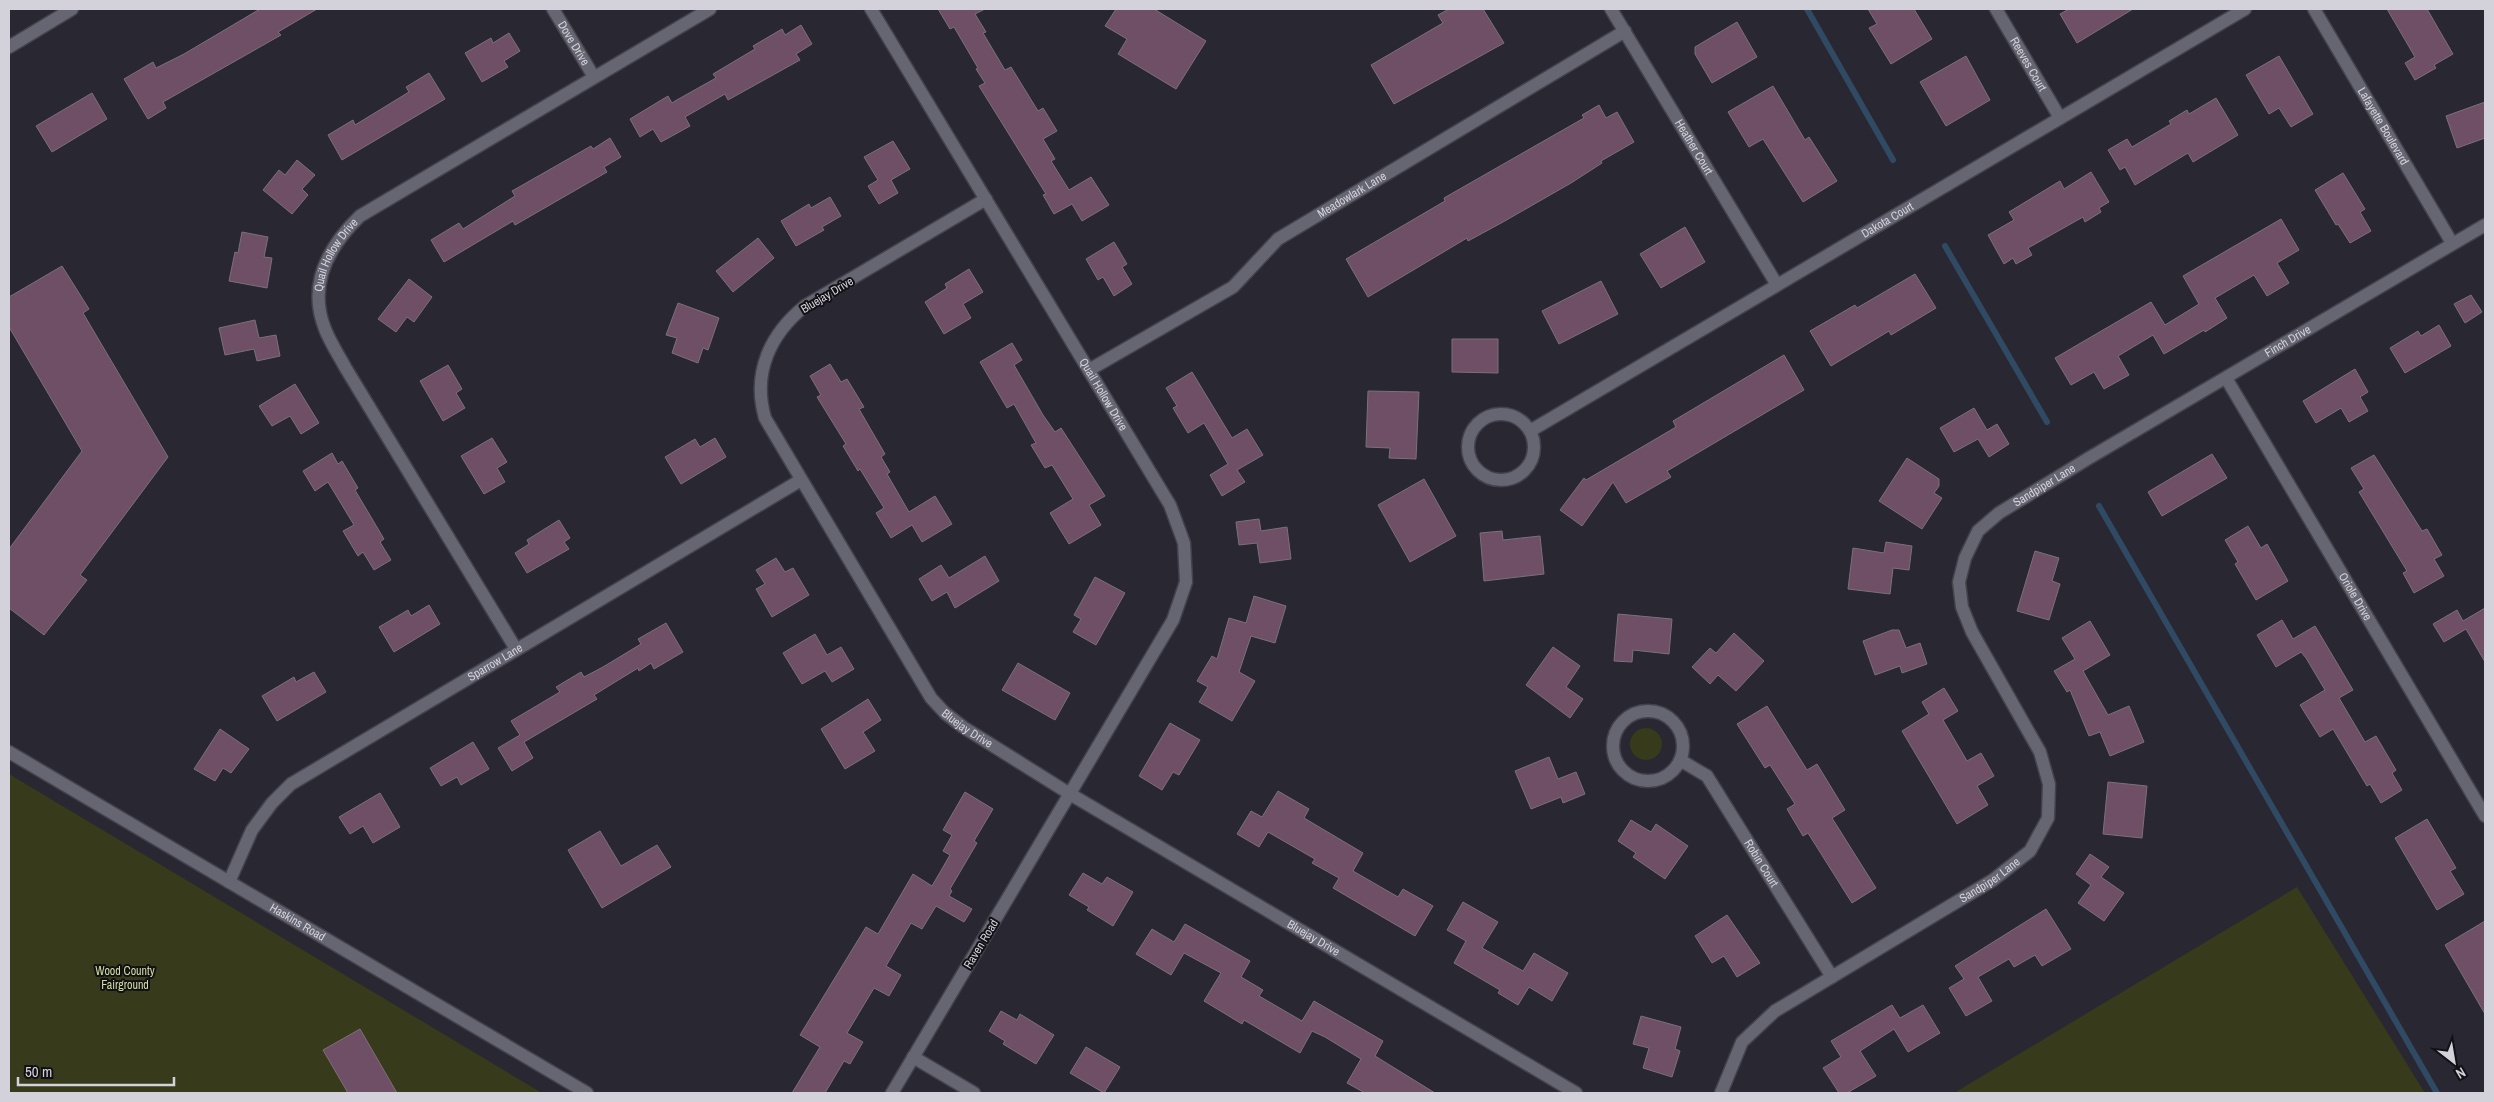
<svg xmlns="http://www.w3.org/2000/svg" width="2494" height="1102" font-family="'Archivo Narrow',sans-serif">
	<style>
		.green { fill: #373b1b }
		.lines { fill: none; stroke-linecap: round; stroke-linejoin: round }
		.stream { stroke: #314a64; stroke-width: 6 }
		.building { fill: #6e4f66; stroke: #7c7079 }
		.street-casing { stroke: #43424b; stroke-width: 15 }
		.secondary-casing { stroke: #43424b; stroke-width: 15 }
		.street { stroke: #666572; stroke-width: 12 }
		.secondary { stroke: #666572; stroke-width: 12 }
		.labels { text-anchor: middle; dominant-baseline: central; stroke-width: 4; stroke-linejoin: round; paint-order: stroke }
		.street-label { font-size: 12px; fill: #d3d2da; stroke: #111015 }
		.park-label { font-size: 12px; fill: #d3dc9d; stroke: #111015 }
	</style>
	<rect width="100%" height="100%" fill="#282732"/>
	<path class="green" d="M1630 744a16 16 0 1 1 32 0a16 16 0 1 1-32 0Z
		M9,774L542,1093H9Z
		M2297,887L2425,1093H1954Z"/>
	<g class="lines">
		<path class="stream" d="M1807,9L1893,160
			M1945,246L2047,422
			M2099,506L2437,1093"/>
	</g>
	<path class="building" d="M260,9H317L278,32L281,35L163,102L166,108L148,119L124,79L153,62L156,68L184,54Z
		M938,9H985L975,14L986,32L983,33L1005,70L1011,67L1038,111L1043,108L1057,131L1043,139L1055,159L1051,161L1069,190L1091,177L1109,205L1082,221L1072,204L1054,214L1043,195L1046,194L979,86L985,83L976,69L978,68L954,27L950,29Z
		M1116,9H1154L1206,41L1176,89L1118,54L1127,39L1105,26Z
		M1449,9H1483L1504,43L1394,104L1371,65L1443,23L1438,15Z
		M1868,9H1914L1932,39L1891,64L1869,28L1877,24Z
		M2069,9H2133L2077,43L2060,14Z
		M2387,9H2427L2453,54L2434,65L2436,68L2415,80L2405,63L2415,57Z
		M1737,22L1757,57L1712,83L1695,54V47Z
		M801,25L812,44L796,54L800,60L728,100L725,94L685,117L690,126L661,142L653,129L640,137L630,119L668,96L672,103L675,101L716,78L713,74L755,49L753,46L782,29L785,35Z
		M509,33L520,51L504,61L508,67L482,82L465,53L491,38L493,43Z
		M1966,56L1990,100L1946,126L1920,82Z
		M2279,56L2313,114L2291,127L2279,108L2269,114L2246,75Z
		M429,73L445,99L342,160L328,135L353,120L355,125L409,92L406,87Z
		M1773,86L1805,140L1809,137L1837,181L1803,202L1763,139L1749,147L1728,112Z
		M92,93L107,119L52,152L36,126Z
		M2216,98L2238,135L2193,162L2188,153L2135,185L2125,167L2120,170L2108,150L2127,139L2132,147L2171,124L2169,121L2187,110L2189,114Z
		M2485,102V138L2457,148L2446,116Z
		M1599,105L1606,118L1617,112L1634,142L1601,161L1602,163L1571,183L1503,222L1468,241L1467,238L1368,297L1346,259L1445,201L1444,198L1584,118L1582,115Z
		M610,138L621,157L604,167L607,172L515,225L513,221L444,262L431,240L459,223L463,229L515,196L512,191L591,146L593,149Z
		M893,141L910,169L891,180L898,193L879,204L868,186L878,180L864,157Z
		M297,160L315,175L302,189L308,195L292,214L263,190L279,170L285,175Z
		M2091,172L2109,202L2099,208L2101,212L2085,222L2083,217L2028,248L2032,255L2016,264L2013,258L2004,264L1988,235L2014,220L2009,212L2060,181L2064,189Z
		M2343,173L2365,209L2360,212L2371,231L2350,243L2338,224L2336,225L2315,190Z
		M830,197L841,216L822,227L824,230L796,246L781,221L809,204L811,208Z
		M2281,219L2299,250L2277,263L2289,283L2267,296L2254,275L2215,298L2227,318L2205,332L2204,330L2164,354L2153,335L2118,356L2129,375L2104,389L2094,372L2071,385L2055,358L2151,302L2165,325L2191,309L2199,304L2183,276Z
		M1685,227L1705,262L1661,288L1640,254Z
		M242,232L268,237L264,257L272,258L267,288L229,281L235,252L238,253Z
		M758,238L774,258L733,292L716,271Z
		M1114,242L1127,264L1122,267L1132,284L1114,296L1103,277L1098,280L1086,259Z
		M62,266L89,309L83,313L168,457L80,575L87,580L44,635L9,608V549L82,451L9,327V297Z
		M969,269L983,292L963,304L971,318L944,334L925,302L947,288L945,284Z
		M1915,274L1936,308L1891,335L1889,331L1831,366L1810,331L1855,305L1857,308Z
		M409,279L432,297L414,322L407,317L396,332L378,319Z
		M1601,281L1618,314L1559,344L1542,311Z
		M2471,295L2482,312L2465,323L2454,304Z
		M678,303L719,318L708,350L703,348L698,363L672,353L677,338L666,335Z
		M255,320L259,338L276,335L280,356L257,361L254,349L225,355L219,328Z
		M2439,325L2451,346L2405,373L2390,348L2418,331L2421,336Z
		M1452,339H1498V373L1452,372Z
		M1012,343L1022,360L1014,365L1043,415L1055,432L1061,428L1105,496L1089,505L1101,525L1069,544L1050,513L1073,499L1052,465L1045,468L1031,445L1036,443L1014,404L1007,408L980,362Z
		M1784,355L1804,390L1667,471L1671,477L1626,503L1613,482L1582,526L1560,510L1584,478L1586,480L1676,427L1673,421Z
		M830,364L841,382L847,379L864,407L859,409L885,454L881,457L890,472L887,474L909,512L935,496L952,524L922,542L912,525L891,538L876,513L884,508L860,469L858,471L843,446L846,444L817,397L821,395L810,376Z
		M448,365L462,389L456,393L465,408L443,421L420,381Z
		M2355,369L2368,392L2360,397L2368,411L2349,422L2341,408L2316,423L2303,401Z
		M1192,372L1232,438L1247,429L1263,455L1237,470L1245,482L1222,496L1210,475L1228,464L1204,423L1188,433L1173,408L1177,406L1166,388Z
		M295,384L319,423L301,434L290,416L272,426L259,406Z
		M1368,391L1419,392L1416,459L1389,458L1390,448L1366,447Z
		M1974,408L1987,430L1997,424L2009,444L1989,457L1978,439L1954,452L1940,428Z
		M492,438L507,462L497,468L505,482L484,494L461,456Z
		M715,438L726,457L681,484L665,457L695,439L700,447Z
		M332,453L338,464L342,461L358,488L355,490L384,539L380,542L391,560L374,570L363,552L358,556L343,531L354,525L328,482L315,491L303,471Z
		M2212,454L2227,478L2162,516L2148,492Z
		M2374,455L2422,531L2427,529L2442,555L2434,559L2444,576L2414,593L2403,573L2407,571L2359,492L2364,489L2351,468Z
		M1907,458L1939,479V486L1934,493L1942,498L1922,529L1879,501Z
		M1424,479L1456,536L1410,562L1378,505Z
		M1259,519L1261,531L1287,527L1291,559L1260,563L1257,543L1239,545L1236,522Z
		M559,520L570,538L564,542L569,549L527,573L515,553L529,544L527,540Z
		M2248,526L2261,548L2267,544L2288,581L2256,600L2235,564L2238,562L2225,540Z
		M1502,531L1503,540L1540,536L1544,574L1484,581L1480,533Z
		M1886,542L1912,546L1909,570L1893,568L1890,594L1848,589L1853,548L1884,553Z
		M2035,551L2059,558L2052,581L2060,584L2049,620L2017,611Z
		M985,556L999,581L955,608L947,592L932,601L919,579L941,565L949,578Z
		M776,558L785,572L793,568L809,595L772,617L756,589L765,584L756,570Z
		M1095,577L1125,593L1096,645L1073,632L1081,619L1074,615Z
		M1254,596L1286,606L1275,643L1251,636L1239,672L1255,681L1232,721L1199,702L1208,687L1197,681L1212,656L1217,659L1229,618L1246,623Z
		M429,605L440,624L394,652L379,627L408,610L411,616Z
		M2485,608V662L2466,629L2444,642L2433,624L2457,610L2463,621Z
		M1618,614L1672,619L1669,654L1633,650L1632,662L1614,661Z
		M2282,620L2293,639L2315,626L2353,690L2339,698L2365,742L2376,736L2396,770L2392,773L2402,790L2381,803L2370,784L2367,786L2333,729L2320,737L2300,705L2325,690L2306,658L2301,652L2276,667L2257,635Z
		M2090,621L2110,655L2083,671L2108,715L2129,706L2144,742L2110,756L2100,732L2089,736L2070,690L2067,692L2054,671L2075,659L2062,638Z
		M666,623L683,652L654,669L651,663L639,671L638,668L594,695L597,699L524,742L533,758L512,771L498,748L520,735L511,721L560,692L556,687L581,672L584,677L603,667L641,644L638,639Z
		M1892,630H1899L1906,648L1920,643L1927,664L1902,673L1900,666L1875,675L1863,641Z
		M1734,633L1764,661L1736,691L1718,675L1710,684L1692,667L1710,648L1716,653Z
		M815,634L827,655L841,647L854,669L832,682L825,671L802,684L783,653Z
		M1553,647L1580,666L1566,687L1583,699L1570,718L1526,685Z
		M1018,663L1070,693L1055,720L1002,690Z
		M314,672L326,692L277,721L262,696L294,677L296,682Z
		M1944,688L1958,711L1943,720L1967,761L1981,753L1994,776L1977,786L1988,805L1957,824L1902,731L1929,714L1922,702Z
		M868,699L881,720L863,732L875,751L845,769L821,729Z
		M1767,706L1807,770L1817,764L1845,810L1832,818L1876,888L1852,903L1808,833L1803,836L1787,809L1795,804L1770,765L1765,768L1737,724Z
		M1170,723L1200,740L1179,775L1173,772L1162,790L1139,776Z
		M220,729L249,749L231,773L223,768L215,781L194,769Z
		M473,742L489,769L461,785L457,777L441,786L430,768Z
		M1549,757L1558,779L1576,772L1585,794L1563,803L1561,797L1531,809L1515,771Z
		M2108,782L2147,786L2142,838L2103,834Z
		M1278,791L1309,809L1304,818L1363,853L1353,871L1398,897L1403,889L1433,906L1415,936L1333,888L1339,878L1312,863L1315,859L1268,832L1259,847L1237,834L1251,811L1262,817Z
		M965,792L993,809L974,841L977,843L950,889L952,891L949,896L972,909L964,922L936,906L922,929L911,923L886,966L901,975L889,996L874,988L847,1033L863,1042L850,1064L844,1061L825,1093H792L820,1047L800,1035L866,927L878,934L913,874L932,886L950,855L943,851L952,835L943,830Z
		M380,793L400,827L373,843L363,826L350,834L339,817Z
		M2427,819L2456,868L2450,871L2464,894L2437,910L2395,838Z
		M1631,820L1651,832L1656,824L1688,846L1665,879L1633,857L1636,853L1618,841Z
		M600,831L621,866L657,845L671,867L602,908L568,850Z
		M2090,854L2109,867L2101,877L2124,893L2104,921L2078,903L2091,885L2076,874Z
		M1083,873L1102,884L1107,877L1133,892L1113,926L1087,910L1089,907L1069,895Z
		M1463,902L1498,922L1482,948L1523,971L1534,953L1568,973L1552,1001L1529,987L1518,1005L1498,993L1500,990L1454,963L1466,941L1447,930Z
		M2046,909L2071,949L2042,966L2035,955L2014,967L2009,959L1978,977L1992,1001L1966,1016L1949,988L1964,979L1955,966Z
		M1727,915L1760,963L1737,977L1724,956L1712,963L1695,936Z
		M2485,921V1014L2445,945Z
		M1185,924L1250,961L1241,977L1263,990L1259,996L1302,1021L1314,1001L1383,1041L1375,1056L1435,1093H1365L1347,1083L1361,1059L1325,1037L1312,1031L1300,1053L1244,1020L1242,1024L1204,1001L1221,973L1184,953L1171,975L1136,954L1152,929L1174,942Z
		M1892,1005L1900,1018L1923,1005L1940,1033L1908,1052L1894,1029L1860,1051L1876,1076L1847,1093H1839L1823,1068L1841,1057L1831,1041Z
		M1001,1011L1017,1020L1020,1014L1054,1035L1036,1064L1003,1044L1005,1041L989,1031Z
		M1641,1016L1681,1027L1675,1049L1680,1051L1672,1077L1643,1068L1649,1048L1633,1044Z
		M360,1029L397,1093H348L323,1050Z
		M1086,1047L1120,1067L1104,1093L1070,1073Z"/>
	<g class="lines">
		<g class="street-casing">
			<g id="street">
				<path id="s1" d="M553,9L594,77"/>
				<path id="s2" d="M871,9L1170,505L1184,543L1186,582L1173,620L892,1093"/>
				<path id="s3" d="M1611,9L1777,285"/>
				<path id="s4" d="M1996,9L2060,118"/>
				<path id="s5" d="M2314,9L2452,243"/>
				<path id="s6" d="M986,199L805,306C770,334 752,373 765,418L931,698L945,713L963,727L1070,794L1576,1093"/>
				<path id="s7" d="M1089,370L1233,287L1278,239L1625,31"/>
				<path id="s8" d="M2226,378L2485,816"/>
				<circle cx="1501" cy="447" r="33"/>
				<path id="s9" d="M1530,431L2245,9"/>
				<path id="s10" d="M516,649L345,367C338,354 330,342 325,329C307,284 329,246 360,216L710,9"/>
				<circle cx="1648" cy="746" r="35"/>
				<path id="s11" d="M1680,760L1707,776L1832,977"/>
				<path id="s12" d="M229,882L252,830L272,803L291,784L801,480"/>
				<path d="M913,1057L974,1093"/>
				<path id="s13" d="M1721,1093L1742,1042L1775,1011L1993,880L2030,851L2048,818L2049,784L2040,752L1972,632L1962,607L1959,582L1965,558L1978,531L1999,513L2089,458L2485,225"/>
			</g>
		</g>
		<g class="secondary-casing">
			<g id="secondary">
				<path d="M9,47L72,9"/>
				<path id="s14" d="M9,752L587,1093"/>
			</g>
		</g>
		<use href="#street" class="street"/>
		<use href="#secondary" class="secondary"/>
	</g>
	<g class="labels">
		<g class="street-label">
			<text stroke="none"><textPath href="#s1" startOffset="40">Dove Drive</textPath></text>
			<text stroke="none"><textPath href="#s4" startOffset="64">Reeves Court</textPath></text>
			<text stroke="none"><textPath href="#s5" startOffset="136">Lafayette Boulevard</textPath></text>
			<text stroke="none"><textPath href="#s3" startOffset="161">Heather Court</textPath></text>
			<text stroke="none"><textPath href="#s7" startOffset="318">Meadowlark Lane</textPath></text>
			<text stroke="none"><textPath href="#s9" startOffset="415">Dakota Court</textPath></text>
			<text stroke="none"><textPath href="#s10" startOffset="452">Quail Hollow Drive</textPath></text>
			<text transform="translate(827 295) rotate(-31)">Bluejay Drive</text>
			<text stroke="none"><textPath href="#s13" startOffset="1115">Finch Drive</textPath></text>
			<text stroke="none"><textPath href="#s2" startOffset="450">Quail Hollow Drive</textPath></text>
			<text stroke="none"><textPath href="#s13" startOffset="832">Sandpiper Lane</textPath></text>
			<text stroke="none"><textPath href="#s8" startOffset="254">Oriole Drive</textPath></text>
			<text stroke="none"><textPath href="#s12" startOffset="355">Sparrow Lane</textPath></text>
			<text stroke="none"><textPath href="#s6" startOffset="710">Bluejay Drive</textPath></text>
			<text stroke="none"><textPath href="#s11" startOffset="134">Robin Court</textPath></text>
			<text stroke="none"><textPath href="#s13" startOffset="352">Sandpiper Lane</textPath></text>
			<text stroke="none"><textPath href="#s14" startOffset="335">Haskins Road</textPath></text>
			<text stroke="none"><textPath href="#s6" startOffset="1115">Bluejay Drive</textPath></text>
			<text transform="translate(981 944) rotate(-59)">Raven Road</text>
		</g>
		<g class="park-label">
			<text x="125" y="971">Wood County<tspan x="125" dy="14">Fairground</tspan></text>
		</g>
	</g>
	<rect width="2494" height="1102" fill="none" stroke="#d3d2da" stroke-width="20"/>
	<g transform="translate(2454 1062) rotate(149)" stroke="#111015" stroke-width="4" paint-order="stroke">
	<path d="M0-4L9 19L0 12L-9 19Z" fill="#d3d2da"/>
	<text y="-8" font-size="14" font-weight="bold" text-anchor="middle" fill="#d3d2da">N</text>
	</g>
	<path d="M18 1077v8h156v-8" fill="none" stroke="#d3d2da" stroke-width="2.5"/>
	<text x="25" y="1077" font-size="15" fill="#d3d2da" stroke="#111015" stroke-width="4" paint-order="stroke">50 m</text>
</svg>
